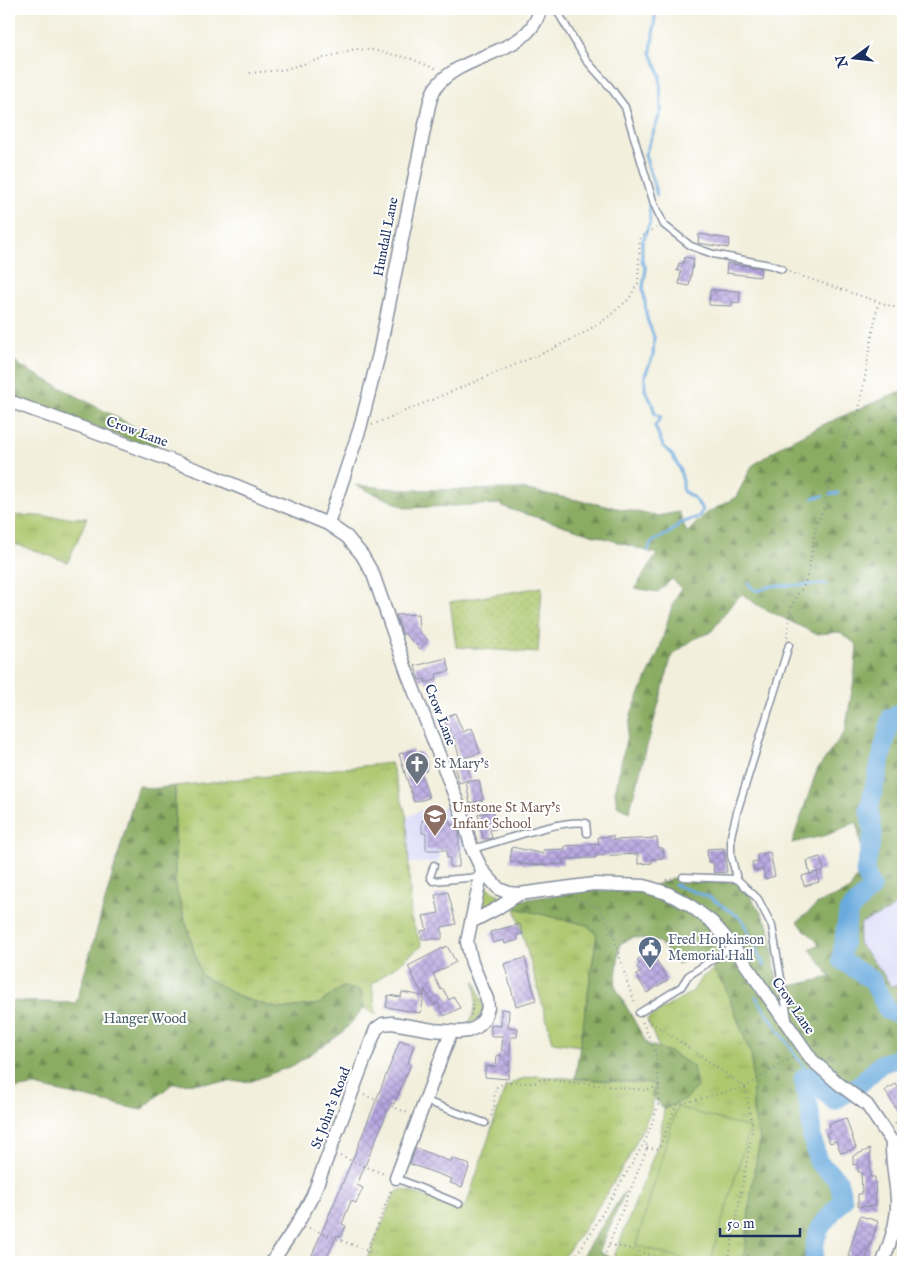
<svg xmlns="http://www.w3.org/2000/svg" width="912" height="1271" font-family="'IM FELL English',serif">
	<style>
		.built { fill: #d8d7f8 }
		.grass { fill: url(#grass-tufts); stroke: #647c66 }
		.forest { fill: url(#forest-firs); stroke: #526e60 }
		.garden { fill: url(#garden-dots); stroke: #647c66 }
		.pitch { fill: #aec86f; stroke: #647c66 }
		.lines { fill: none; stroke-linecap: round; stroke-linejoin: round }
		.stream { stroke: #6aabde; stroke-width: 3 }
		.river { stroke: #6aabde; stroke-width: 19 }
		.building { fill: url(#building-cross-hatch) }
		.service-casing { stroke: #868f9d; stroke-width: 9 }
		.minor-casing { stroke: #868f9d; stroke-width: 15 }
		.path { stroke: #868f9d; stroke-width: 2; stroke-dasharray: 1 4; stroke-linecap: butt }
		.service { stroke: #fff; stroke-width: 6 }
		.minor { stroke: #fff; stroke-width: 12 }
		.labels { text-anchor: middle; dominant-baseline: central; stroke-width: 4; stroke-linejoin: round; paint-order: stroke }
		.street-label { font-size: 14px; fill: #1b2f5e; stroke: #fff }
		.worship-label { font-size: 14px; fill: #5b616d; stroke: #fff; text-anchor: start }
		.education-label { font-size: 14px; fill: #785e54; stroke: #fff; text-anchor: start }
		.service-label { font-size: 14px; fill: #4e5e75; stroke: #fff; text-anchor: start }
		.park-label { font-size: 14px; fill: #475d63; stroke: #fff }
	</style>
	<defs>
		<pattern id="grass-tufts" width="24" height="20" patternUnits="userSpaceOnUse" patternTransform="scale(1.25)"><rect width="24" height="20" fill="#aec86f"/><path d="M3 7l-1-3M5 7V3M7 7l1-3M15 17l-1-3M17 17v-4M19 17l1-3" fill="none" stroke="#95ac63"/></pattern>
		<pattern id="forest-firs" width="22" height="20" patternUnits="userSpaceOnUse" patternTransform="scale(1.25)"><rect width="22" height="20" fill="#8aac62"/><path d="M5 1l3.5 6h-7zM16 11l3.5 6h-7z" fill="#708c54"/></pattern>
		<pattern id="garden-dots" width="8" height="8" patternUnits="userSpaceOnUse" patternTransform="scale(1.25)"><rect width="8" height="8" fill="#aec86f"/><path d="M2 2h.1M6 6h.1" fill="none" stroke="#95ac63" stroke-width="1.8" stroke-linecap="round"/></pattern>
		<pattern id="building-cross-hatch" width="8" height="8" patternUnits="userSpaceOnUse" patternTransform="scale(1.25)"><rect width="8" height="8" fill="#b7a6e0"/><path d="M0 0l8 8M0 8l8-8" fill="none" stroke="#9488b9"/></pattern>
	</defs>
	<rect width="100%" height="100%" fill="#fff"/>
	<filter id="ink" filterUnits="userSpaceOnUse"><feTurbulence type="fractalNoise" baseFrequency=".02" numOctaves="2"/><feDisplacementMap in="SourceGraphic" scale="10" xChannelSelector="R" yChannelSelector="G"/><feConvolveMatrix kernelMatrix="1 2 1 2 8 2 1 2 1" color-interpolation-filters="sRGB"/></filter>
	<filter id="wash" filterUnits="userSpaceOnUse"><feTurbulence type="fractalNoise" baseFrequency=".0096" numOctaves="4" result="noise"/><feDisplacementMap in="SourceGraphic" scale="20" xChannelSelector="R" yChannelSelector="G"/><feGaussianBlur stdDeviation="1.12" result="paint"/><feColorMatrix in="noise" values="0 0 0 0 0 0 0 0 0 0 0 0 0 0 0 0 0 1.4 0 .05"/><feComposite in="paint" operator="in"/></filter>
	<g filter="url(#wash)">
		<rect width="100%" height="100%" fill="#f2efdc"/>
		<path class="built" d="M448,807L453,818L458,824L465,850H439V862L408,863L407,818L418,811Z
			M899,902L903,906V986H891L879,968L858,943L861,923L888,911Z"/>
		<path class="grass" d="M9,515L87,518L68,562L9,542Z
			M391,763L407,818L411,918L422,946L372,984L376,1015L364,1008L361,991L342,987L319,1004L279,1009L242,998L201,975L175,885V786Z
			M486,885L495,893L503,897L504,901L481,912L479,909L483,887Z
			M515,908L587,925L597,934L580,1046L553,1042Z
			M713,970L725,987L752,1057L753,1112L760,1141L752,1185L745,1249L741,1262H621L613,1259L660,1139L664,1109L686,1099L670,1052L659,1048L647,1019L693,991L701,978Z
			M475,980L484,1010L476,1021L465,1027C479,1011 476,1000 475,980Z
			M535,1076L654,1084L651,1111L627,1161L584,1229L560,1262H366L395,1193L403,1189L451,1206H466L505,1088L517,1080Z"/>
		<path class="forest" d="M9,356L22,367L161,441L154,449L9,395Z
			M903,390V899L888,911L861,923L858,943L879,968L891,986H903V1064L853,1086L810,1072L801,1077L810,1137L817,1162L836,1182L842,1194C823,1220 811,1228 812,1262H741L745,1249L752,1185L760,1141L753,1112L752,1057L725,987L701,952L678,964L659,942L633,937L620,944L615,986L647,1044L670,1052L693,1066L697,1087L686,1099L664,1109L652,1096L654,1084L575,1078L597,934L587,925L515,908L521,900L592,890L639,892L673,878L742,883L769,926L778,989L831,977L810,949L819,944L797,922L819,903L850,890L857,876L861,847L857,822L827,835L792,843L817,770L845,731L854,680L857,645L840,632L816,634L759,606L742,594L731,605L711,632L694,639L672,655L629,812L617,805L615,792L632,711L659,651L672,606L681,588L672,579L658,592L635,588L657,554L509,509L499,504L407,508L355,485L410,490L522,489L657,516L679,512L687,533L705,514L736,497L752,466L784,444L827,423Z
			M138,785L150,789L175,786V885L201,975L242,998L279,1009L319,1004L342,987L361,991L364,1008L342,1033L294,1065L252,1081L172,1084L141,1110L35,1086L9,1089V1001L76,1003Z
			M625,1191L599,1252L621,1262H578Z"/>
		<path class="garden" d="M542,587L538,653L456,647L450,602Z"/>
		<path class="pitch" d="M677,1107L750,1128L710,1262H694L636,1245Z"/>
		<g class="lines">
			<path class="stream" d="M656,9L651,53L660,74L661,111L645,155L657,195
				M830,494L838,493
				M813,498L823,496
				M648,551L651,543L669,533L681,523L698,517L703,510L694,498L683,491V481L679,467L672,455L663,446L655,426L661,417L655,414L652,403L645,390V375L653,356L654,337L647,319L643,287L646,269L642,261V243L650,222L649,203
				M748,583L752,588L758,591L771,586L826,584
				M675,885L709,897L742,919L764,966
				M756,997L810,1076"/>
			<path class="river" d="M903,712L891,717L869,809L873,833L865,872L872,888L848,912L841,960L872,980L888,1011L903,1015
				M814,1262C813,1230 823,1223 843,1200L838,1180L818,1162L812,1137L810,1112L803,1078L810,1076L834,1101L860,1084L882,1063L898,1059L903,1049"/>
		</g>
		<g id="blocks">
			<path class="building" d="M699,234L730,239L728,248L698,243Z
				M685,257L694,259L689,286L679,284L681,271H677L679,263L683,264Z
				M727,263L761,268L760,277L726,273Z
				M710,290L740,291L739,303L732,302V306L709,305Z
				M418,614L419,631L428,640L420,649L405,634H402L396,615Z
				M446,658L450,671L436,674L437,679L426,683L425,679L419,680L415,666Z
				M455,713L463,732L472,728L480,753L460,759L454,738H452L444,718Z
				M412,750L413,754L421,752L426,771L421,772L429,798L414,802L399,754Z
				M466,762L471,779L459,783L454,765Z
				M479,780L483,800L470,803L466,782Z
				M493,811L496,829L490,830L492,838L483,839L478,814Z
				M422,820H450V825H456V829H458L459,833V867H450V858H447V850H426V833H422Z
				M613,836V840L657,838L658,848H663L664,858L652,859V863L638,864V854L595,856V858L562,859L563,864L530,865L510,861L512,847L544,854L543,850L565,849V846L599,844L598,837Z
				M724,848L727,872L714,873L713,862H708L707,849Z
				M770,852L775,876L765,879L763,869L754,871L752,862L758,861L757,855Z
				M820,857L824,870L810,874L807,861Z
				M817,872L819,882L804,886L802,876Z
				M448,892L456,924L442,927V939H422L421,931L427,930L423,916L439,913L435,895Z
				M520,924L523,934L517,935L518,940L505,944L504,940L493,943L490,932Z
				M447,946L456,962L433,974L441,990L443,989L449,1000L454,997L460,1008L444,1016L438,1003L433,1005L425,989L421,1013L386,1007L388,995L401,997L402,992L423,996L408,966Z
				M651,951L668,980L647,993L636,975L641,972L637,966L640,964L637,960Z
				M525,958L536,1000L516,1006L504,964Z
				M501,1009L509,1010L508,1027L518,1028L517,1037H511L508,1079L485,1077V1066L496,1067L497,1055L501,1056L503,1036H491V1025L501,1026Z
				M400,1040L414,1045L408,1063L411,1064L394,1104L391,1103L357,1185L363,1188L356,1203L351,1201L342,1224L346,1226L341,1237L337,1235L325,1262H309L354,1156Z
				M896,1084L903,1096V1109L898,1112L885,1090Z
				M846,1118L856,1148L841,1153L836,1141L830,1143L826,1133L831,1131L829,1124Z
				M416,1148L451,1162L452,1158L470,1165L462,1187L450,1183L452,1179L410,1164Z
				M870,1149V1177H875L876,1206L858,1207V1194H862L861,1172H858V1164L853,1165V1156Z
				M860,1216L878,1221L865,1262L848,1256Z"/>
		</g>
	</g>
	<g filter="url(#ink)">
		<use href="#blocks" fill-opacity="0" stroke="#868f9d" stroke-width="1"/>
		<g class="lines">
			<g class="service-casing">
				<path id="service" d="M556,9L586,60L610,87L625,107L654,204L664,225L691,246L713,254L770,265L782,269
					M472,849C500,842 559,819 586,823L587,833
					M434,865L430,877L433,881L479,877
					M683,877L737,879
					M639,1013L681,987L688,976L733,946
					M788,1019L772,926L758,899L737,879L731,856V836L737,812L789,645
					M426,1101L485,1123
					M396,1178L459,1204"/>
			</g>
			<g class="minor-casing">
				<path id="minor" d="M9,401L208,474L328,524L347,537L362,555L373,574L407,672L463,817L472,849L482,870L499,889L509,893L519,894L594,884L644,886L667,893L688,904L712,922L733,946L812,1060L839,1084L867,1105L903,1158
					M328,524L360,428L379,354L429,105C431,99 432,92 436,87C462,52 531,55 540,9
					M471,922L496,909L519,894
					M396,1178L451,1032
					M272,1262L298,1223L313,1195L376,1029L383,1024L392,1023L433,1030L459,1032L468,1031L477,1027L484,1019L488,1008L487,999L472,963L467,942L482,870
					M883,1262C890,1243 898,1221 897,1200C896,1180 891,1161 892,1141"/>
			</g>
			<path class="path" d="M250,73L282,70L355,49L372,50L412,59L436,69
				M789,272L903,310
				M372,425L550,350L582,334L607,318L629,299L638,283L640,237L656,228
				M787,637L790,610L796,596L803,588L809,570L815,529L823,509L834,463L859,410L878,303
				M666,880L676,878
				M575,899L598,907L612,930L628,985L636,1005
				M471,1015L474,1000
				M647,1019L745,1087L753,1128L728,1262
				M364,1095L408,1113
				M491,1116L494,1106L495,1088L506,1082L534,1083L541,1079L645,1090L659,1086
				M895,1124L903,1119
				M647,1148L659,1149L676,1105L745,1087L794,1056
				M340,1156L384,1174
				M309,1228L376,1254
				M609,1245L626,1248L675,1262
				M363,1262L392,1188
				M571,1262L589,1236L646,1140L658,1106L659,1086L655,1051L642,1021
				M602,1262L647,1148L646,1141"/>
			<use href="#service" class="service"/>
			<use href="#minor" class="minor"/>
		</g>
	</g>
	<defs>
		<g id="church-pin" transform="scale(1.25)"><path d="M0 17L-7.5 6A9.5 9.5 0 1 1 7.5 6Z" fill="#6b7280" stroke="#fff"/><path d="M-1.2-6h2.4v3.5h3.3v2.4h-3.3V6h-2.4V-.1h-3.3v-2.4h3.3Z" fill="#fff"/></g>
		<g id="school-pin" transform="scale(1.25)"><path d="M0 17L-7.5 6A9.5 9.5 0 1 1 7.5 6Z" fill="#8d6e63" stroke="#fff"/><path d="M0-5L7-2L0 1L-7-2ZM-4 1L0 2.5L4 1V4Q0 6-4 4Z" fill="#fff"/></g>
		<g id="civic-pin" transform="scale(1.25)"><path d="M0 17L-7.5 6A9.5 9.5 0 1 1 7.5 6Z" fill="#5c6f8a" stroke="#fff"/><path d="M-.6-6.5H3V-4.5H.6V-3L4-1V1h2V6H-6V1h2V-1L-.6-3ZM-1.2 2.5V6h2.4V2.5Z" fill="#fff"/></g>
	</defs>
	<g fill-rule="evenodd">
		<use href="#church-pin" x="417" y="764"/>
		<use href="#school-pin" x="435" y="816"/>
		<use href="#civic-pin" x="650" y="948"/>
	</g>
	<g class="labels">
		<g class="street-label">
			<text transform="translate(386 237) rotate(-79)">Hundall Lane</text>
			<text transform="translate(137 432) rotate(20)">Crow Lane</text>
			<text transform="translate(440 715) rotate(69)">Crow Lane</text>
			<text transform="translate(793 1006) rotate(56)">Crow Lane</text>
			<text transform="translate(331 1108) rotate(-69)">St John's Road</text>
		</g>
		<g class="worship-label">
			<text x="434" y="764">St Mary's</text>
		</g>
		<g class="education-label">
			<text x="452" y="808">Unstone St Mary's<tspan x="452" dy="16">Infant School</tspan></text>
		</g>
		<g class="service-label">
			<text x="668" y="940">Fred Hopkinson<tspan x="668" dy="16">Memorial Hall</tspan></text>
		</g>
		<g class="park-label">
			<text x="145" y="1019">Hanger Wood</text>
		</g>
	</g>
	<rect width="912" height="1271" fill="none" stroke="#fff" stroke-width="30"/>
	<g transform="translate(854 58) rotate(255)" stroke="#ffffff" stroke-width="4" paint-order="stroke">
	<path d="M0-4L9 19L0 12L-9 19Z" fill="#1b2f5e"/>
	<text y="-8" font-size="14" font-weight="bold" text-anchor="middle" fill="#1b2f5e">N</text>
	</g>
	<path d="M720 1228v8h80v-8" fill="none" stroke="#1b2f5e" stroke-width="2.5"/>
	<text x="727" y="1228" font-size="15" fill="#1b2f5e" stroke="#ffffff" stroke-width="4" paint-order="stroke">50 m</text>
</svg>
